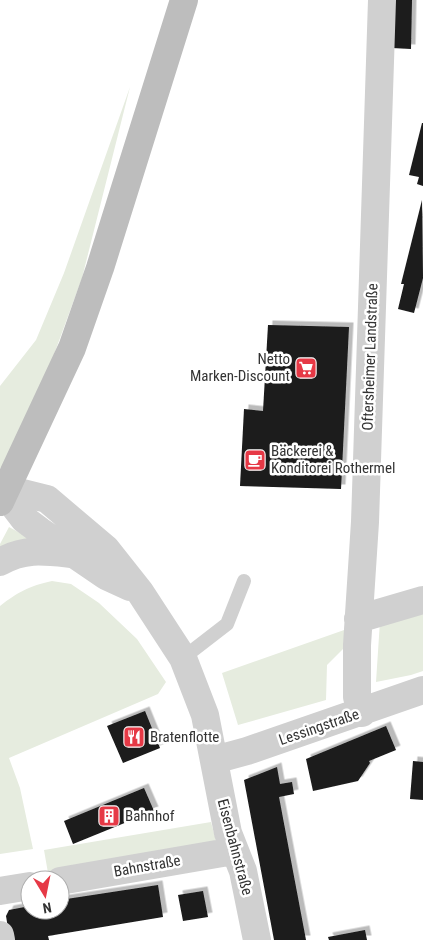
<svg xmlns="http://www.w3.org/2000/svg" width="423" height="940" font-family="'Roboto Condensed',sans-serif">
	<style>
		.green { fill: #e6ecdf }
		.building { fill: #1a1a1a; filter: url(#shadow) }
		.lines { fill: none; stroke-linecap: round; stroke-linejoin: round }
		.lane { stroke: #d0d0d0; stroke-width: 14 }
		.street { stroke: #d0d0d0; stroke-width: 28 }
		.secondary { stroke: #bdbdbd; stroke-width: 28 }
		.labels { text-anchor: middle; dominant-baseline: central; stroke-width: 5; stroke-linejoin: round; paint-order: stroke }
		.street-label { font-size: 15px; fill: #333; stroke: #fff }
		.poi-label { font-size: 15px; fill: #333; stroke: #fff; text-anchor: start }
	</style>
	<defs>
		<filter id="shadow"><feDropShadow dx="4.5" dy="-4.5" stdDeviation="0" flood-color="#0004"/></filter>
	</defs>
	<rect width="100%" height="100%" fill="#fff"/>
	<path class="green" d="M130,87L82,278L41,390L4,466L0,468V386L36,340L64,273Z
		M9,527L31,539L0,550V544Z
		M52,581L71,584L99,603L137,639L166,682L158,694L9,758L20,788L33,849L0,854V606C18,592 29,586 52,581Z
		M423,608V671L411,675L376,682L380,621Z
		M347,629L345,647L327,665L326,700L238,725L222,673Z
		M211,822L218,848L48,873L44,850Z"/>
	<path class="building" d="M393,0H412L411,49L392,48Z
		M422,123H423V186L417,184L419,177L409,175Z
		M422,200L423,278L414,313L398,309L404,284H401Z
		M268,325L349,327L341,489L240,486L244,409L263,411Z
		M145,711L160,748L123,763L107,726Z
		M386,726L396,750L369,761L370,763L358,781L313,791L306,759Z
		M413,761L423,762V800L410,799Z
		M277,767L280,784L292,782L294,794L279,797L306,940H274L244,780Z
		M144,788L154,811L73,844L64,821Z
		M158,885L163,917L48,936L49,940H10L6,916L9,910L30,906V910H60V900Z
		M203,891L208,917L183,921L178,895Z
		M365,930L367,940H329L328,937Z"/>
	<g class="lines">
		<path class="lane" d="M183,658L227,624L244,581"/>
		<path class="street" d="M7,489L47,499L106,549L140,592L183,658L205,715L228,833L243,871L257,940
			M7,489L14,506L24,519L40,531L106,576L130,587
			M0,562C24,548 44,551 71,554
			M358,619L423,600
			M362,713L357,697V645L365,522L382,0
			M214,760L247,751L423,690
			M60,881L234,851
			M0,891L30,886
			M0,935L1,940"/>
		<path class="secondary" d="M0,502L72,348L100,268L184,0"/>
	</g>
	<defs>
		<g id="supermarket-square" transform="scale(1.125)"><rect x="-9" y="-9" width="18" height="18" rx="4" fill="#e63946" stroke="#fff"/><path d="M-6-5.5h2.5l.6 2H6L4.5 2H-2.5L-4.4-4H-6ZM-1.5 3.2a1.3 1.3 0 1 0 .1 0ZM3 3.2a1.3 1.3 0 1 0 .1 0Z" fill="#fff"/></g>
		<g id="cafe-square" transform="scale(1.125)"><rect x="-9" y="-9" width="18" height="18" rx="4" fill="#e63946" stroke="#fff"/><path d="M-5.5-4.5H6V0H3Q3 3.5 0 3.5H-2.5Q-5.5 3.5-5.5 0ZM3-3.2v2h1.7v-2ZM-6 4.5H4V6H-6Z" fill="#fff"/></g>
		<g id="restaurant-square" transform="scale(1.125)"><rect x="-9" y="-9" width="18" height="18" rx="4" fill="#e63946" stroke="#fff"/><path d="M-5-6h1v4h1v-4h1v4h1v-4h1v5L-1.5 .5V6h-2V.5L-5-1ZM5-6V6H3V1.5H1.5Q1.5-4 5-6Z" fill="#fff"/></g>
		<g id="building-square" transform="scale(1.125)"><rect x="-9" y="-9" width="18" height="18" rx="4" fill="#e63946" stroke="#fff"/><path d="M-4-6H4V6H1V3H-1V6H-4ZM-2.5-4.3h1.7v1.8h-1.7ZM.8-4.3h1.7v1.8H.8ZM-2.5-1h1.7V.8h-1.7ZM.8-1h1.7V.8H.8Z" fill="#fff"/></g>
	</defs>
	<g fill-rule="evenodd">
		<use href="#supermarket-square" x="306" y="368"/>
		<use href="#cafe-square" x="255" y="460"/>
		<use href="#restaurant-square" x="134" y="737"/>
		<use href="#building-square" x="109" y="816"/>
	</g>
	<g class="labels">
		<g class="street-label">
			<text transform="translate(370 357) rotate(-88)">Oftersheimer Landstraße</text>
			<text transform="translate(319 727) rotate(-19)">Lessingstraße</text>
			<text transform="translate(235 847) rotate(75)">Eisenbahnstraße</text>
			<text transform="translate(147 866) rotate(-10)">Bahnstraße</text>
		</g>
		<g class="poi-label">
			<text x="290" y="359" text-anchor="end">Netto<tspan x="290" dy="17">Marken-Discount</tspan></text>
			<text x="271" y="451">Bäckerei &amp;<tspan x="271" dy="17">Konditorei Rothermel</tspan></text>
			<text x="150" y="737">Bratenflotte</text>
			<text x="125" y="816">Bahnhof</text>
		</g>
	</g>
	<g transform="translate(45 895) rotate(170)"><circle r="24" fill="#ffffff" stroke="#adadad"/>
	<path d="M0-4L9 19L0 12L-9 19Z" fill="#e63946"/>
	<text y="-8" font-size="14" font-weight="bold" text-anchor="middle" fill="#333333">N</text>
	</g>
</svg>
